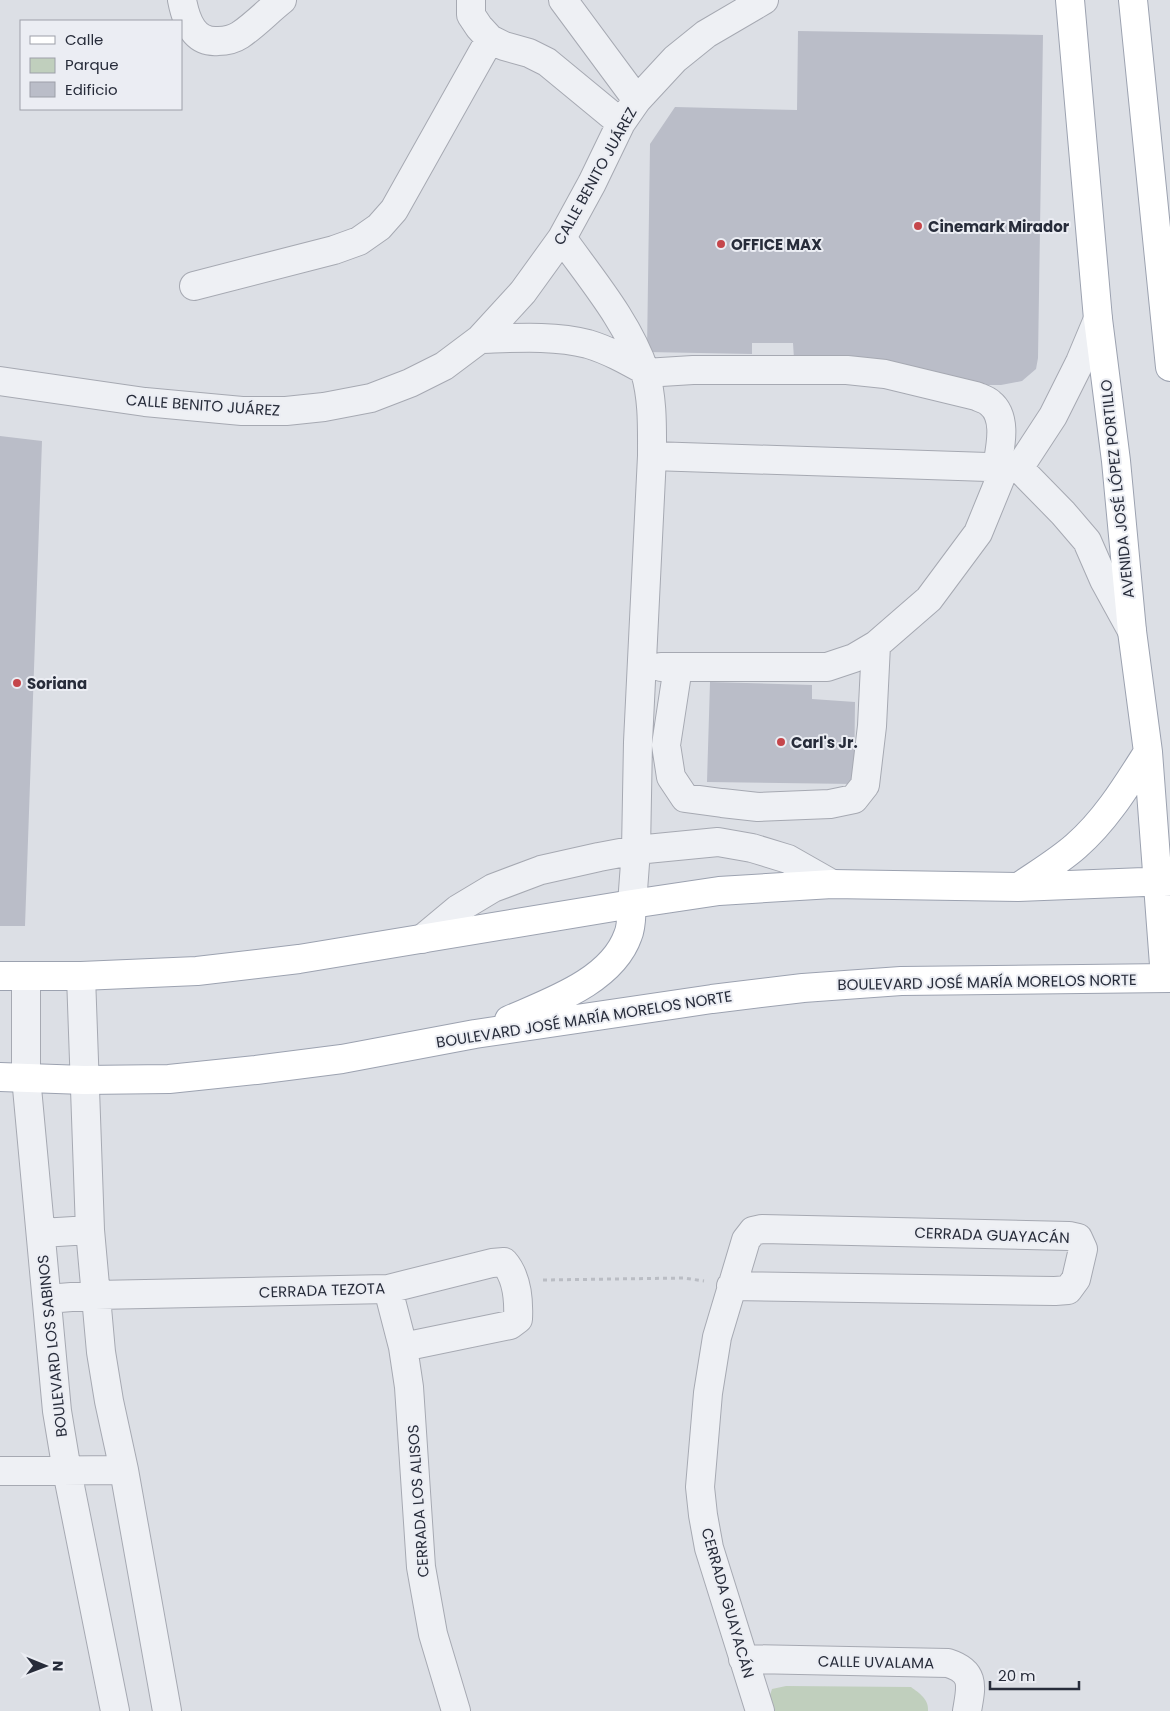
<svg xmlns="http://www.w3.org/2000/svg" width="1170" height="1711" font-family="Poppins,sans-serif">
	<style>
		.green { fill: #c0cfbd }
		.building { fill: #babdc8 }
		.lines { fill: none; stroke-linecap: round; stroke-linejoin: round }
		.minor-casing { stroke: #a6a9b2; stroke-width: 30 }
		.major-casing { stroke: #9ca2b0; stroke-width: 30 }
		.path { stroke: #babdc4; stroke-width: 3; stroke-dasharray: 4 4; stroke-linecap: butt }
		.minor { stroke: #eef0f4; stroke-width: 28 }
		.major { stroke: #fff; stroke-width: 28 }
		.poi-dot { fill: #c5464b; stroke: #ebedf3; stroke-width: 2 }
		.labels { text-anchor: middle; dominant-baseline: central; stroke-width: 4; stroke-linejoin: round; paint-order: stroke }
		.street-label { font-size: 15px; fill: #272c3a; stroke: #ebedf3 }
		.poi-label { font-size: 15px; font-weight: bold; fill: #272c3a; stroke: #ebedf3; text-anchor: start }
	</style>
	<rect width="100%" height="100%" fill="#dcdfe5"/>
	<path class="green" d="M786,1686L911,1687C919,1693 929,1699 928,1711H769L767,1704L772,1689Z"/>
	<path class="building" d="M798,31L1043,35L1038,358L1036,369L1022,381L1001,385H980L794,359L793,343H752V354L647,352L650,144L675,107L797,110Z
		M0,436L42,441L25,926H0Z
		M710,682L812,685V699L855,702L854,784L707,782Z"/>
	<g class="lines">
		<g class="minor-casing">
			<path id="minor" d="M182,0C186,21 194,43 218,41C226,41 234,39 240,35C255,25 268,11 282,0
				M471,0V15L479,27L490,39L504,46L529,53L547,62L621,123
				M563,0L637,100
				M562,238C592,280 628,322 645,372C653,399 652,428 652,456L638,742L636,850L632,904
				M194,286L334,250L359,241L379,227L394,210L490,39
				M480,339C514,338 554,335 588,344C608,350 626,360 644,370
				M645,373L693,370H847L885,374L976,396C980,398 986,399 990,403C1008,417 1000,448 997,467
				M0,381L145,402L242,411H286L324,407L371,398L410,383L444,366L480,339L523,292L562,238L592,183L621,123L637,100L675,59L706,34L764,0
				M652,456L1019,468L1063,513L1087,541L1104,580L1132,631
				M1019,468L1053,416L1080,362L1098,319
				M661,667H827L854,658L876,645L929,599L978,533L1005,467
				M678,667L666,745L671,777L685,798L722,803L758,807L830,804L854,799L865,785L872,726L876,645
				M422,939L458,909L493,888L541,870L599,857L636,850L718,842L752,848L788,859L832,884
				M81,976L90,1230L101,1352L109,1401L124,1470L167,1711
				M26,977V1077L57,1411L67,1471L115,1711
				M41,1233L90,1230
				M731,1286L1055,1291L1068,1290L1076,1279L1083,1249L1078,1238L1069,1236L762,1229L753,1231L746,1240L717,1337L708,1393L700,1487L703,1515L709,1548L760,1711
				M388,1289L403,1347L409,1387L421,1567L433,1634L456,1711
				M47,1299L96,1295L388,1289L492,1263L504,1262C517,1277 519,1299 518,1319L510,1325L403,1347
				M0,1471L124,1470
				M743,1659L948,1663C976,1672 971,1687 967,1711"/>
		</g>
		<g class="major-casing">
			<path id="major" d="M1070,0L1098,319L1116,461L1132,631L1148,752L1165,978
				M1133,0L1170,367
				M1020,886C1039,873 1059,861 1076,846C1106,820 1127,785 1148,752
				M0,976H81L197,971L299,959L632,904L719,891L832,884L1018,887L1170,881
				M509,1020C550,1002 612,981 628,935C632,926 631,913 632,904
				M0,1077L84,1080L169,1079L256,1070L342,1059L475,1034L712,999L803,988L901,981L1170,978"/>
		</g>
		<path class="path" d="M543,1280L684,1278L704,1281"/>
		<use href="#minor" class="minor"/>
		<use href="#major" class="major"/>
	</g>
	<g class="poi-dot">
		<circle cx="918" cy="226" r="5"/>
		<circle cx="721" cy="244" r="5"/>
		<circle cx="17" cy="683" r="5"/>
		<circle cx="781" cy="742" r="5"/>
	</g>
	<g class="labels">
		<g class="street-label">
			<text transform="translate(595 176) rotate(-61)">CALLE BENITO JUÁREZ</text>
			<text transform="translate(203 405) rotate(4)">CALLE BENITO JUÁREZ</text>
			<text transform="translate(1117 489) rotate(-96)">AVENIDA JOSÉ LÓPEZ PORTILLO</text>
			<text transform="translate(987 982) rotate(-1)">BOULEVARD JOSÉ MARÍA MORELOS NORTE</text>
			<text transform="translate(584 1019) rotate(-9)">BOULEVARD JOSÉ MARÍA MORELOS NORTE</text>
			<text transform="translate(992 1235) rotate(2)">CERRADA GUAYACÁN</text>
			<text transform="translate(322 1290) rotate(-2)">CERRADA TEZOTA</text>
			<text transform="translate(52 1346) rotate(-96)">BOULEVARD LOS SABINOS</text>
			<text transform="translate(418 1501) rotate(-94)">CERRADA LOS ALISOS</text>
			<text transform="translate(728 1603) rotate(74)">CERRADA GUAYACÁN</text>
			<text transform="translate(876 1662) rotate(1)">CALLE UVALAMA</text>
		</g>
		<g class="poi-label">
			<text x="928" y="226">Cinemark Mirador</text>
			<text x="731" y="244">OFFICE MAX</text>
			<text x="27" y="683">Soriana</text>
			<text x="791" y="742">Carl's Jr.</text>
		</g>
	</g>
	<rect x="20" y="20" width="162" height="90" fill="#ebedf3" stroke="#9da0a9"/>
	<rect x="30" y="36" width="25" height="8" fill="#ffffff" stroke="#9da0a9"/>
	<text x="65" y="45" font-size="15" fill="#272c3a">Calle</text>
	<rect x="30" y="58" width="25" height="15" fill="#c0cfbd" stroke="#9da0a9"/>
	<text x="65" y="70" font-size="15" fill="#272c3a">Parque</text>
	<rect x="30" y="82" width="25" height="15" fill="#babdc8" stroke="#9da0a9"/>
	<text x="65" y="95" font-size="15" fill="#272c3a">Edificio</text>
	<g transform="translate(45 1666) rotate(91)" stroke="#ebedf3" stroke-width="4" paint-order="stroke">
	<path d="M0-4L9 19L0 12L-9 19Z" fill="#272c3a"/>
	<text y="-8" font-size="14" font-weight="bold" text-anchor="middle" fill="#272c3a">N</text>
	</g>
	<path d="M990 1681v8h89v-8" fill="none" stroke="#272c3a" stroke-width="2.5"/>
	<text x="998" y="1681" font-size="15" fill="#272c3a" stroke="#ebedf3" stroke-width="4" paint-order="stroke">20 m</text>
</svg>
